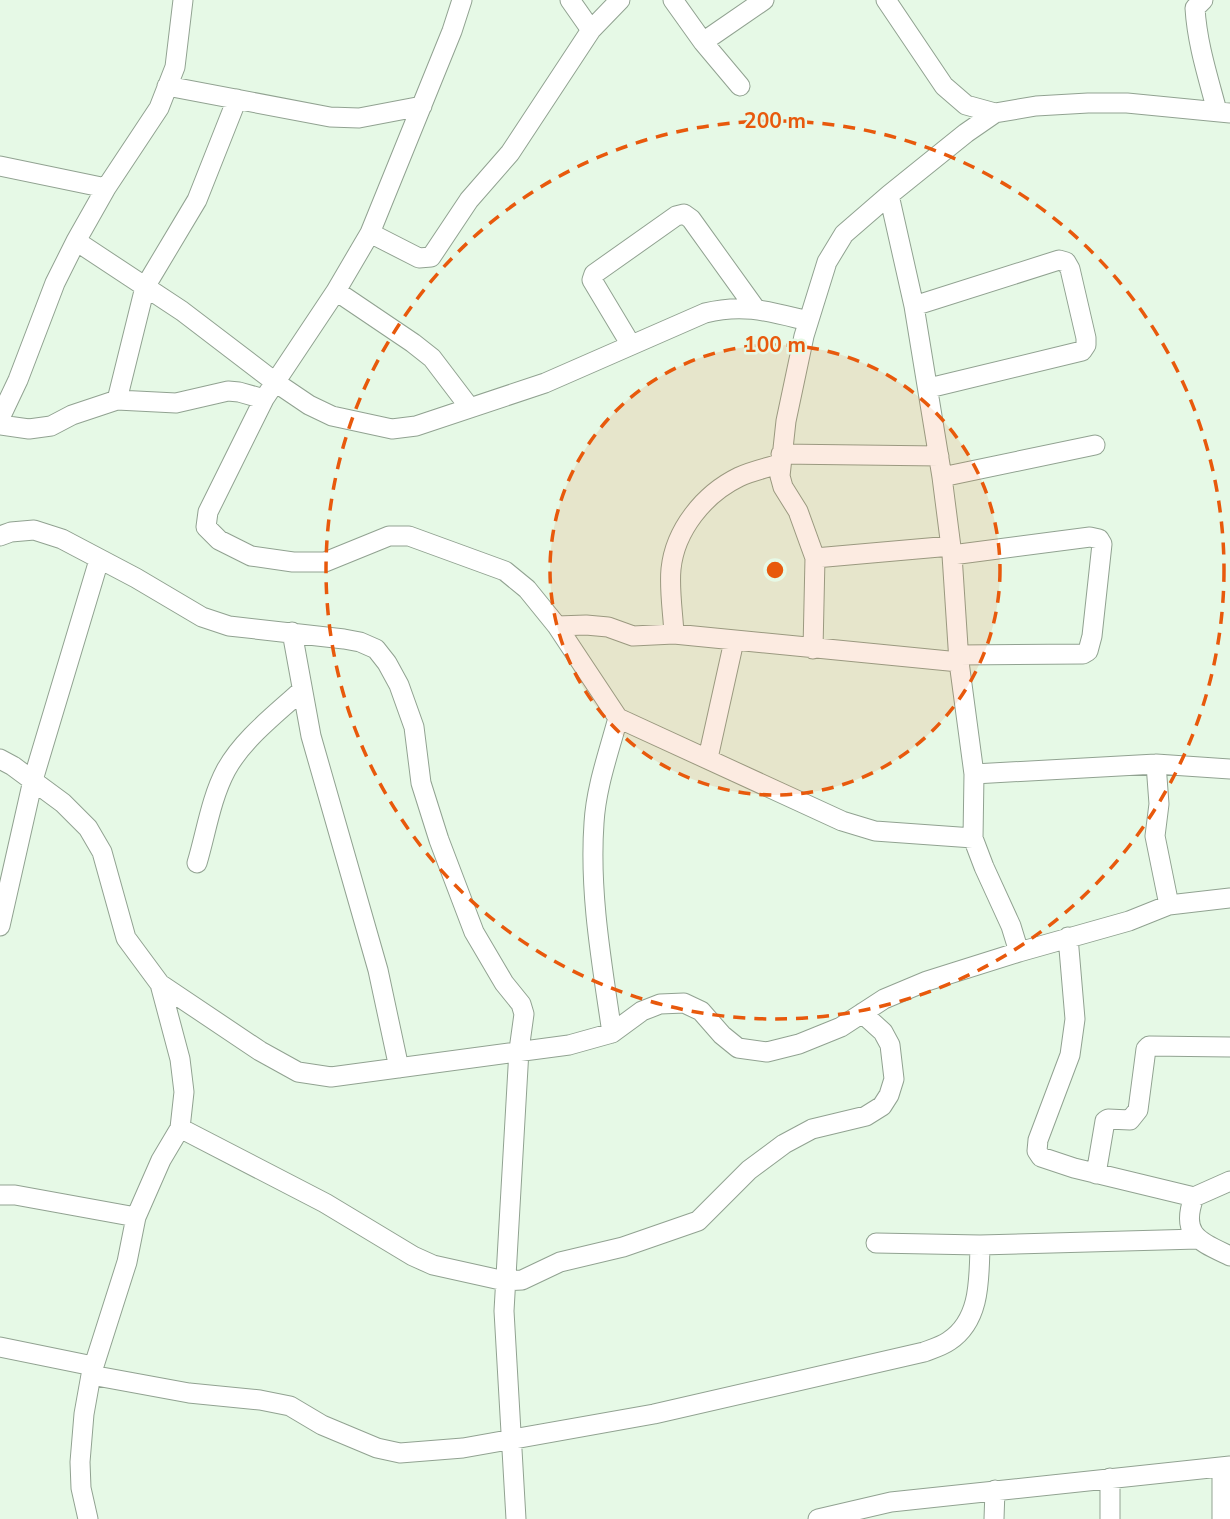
<svg xmlns="http://www.w3.org/2000/svg" width="1230" height="1519" font-family="'Nunito Sans',sans-serif">
	<style>
		.lines { fill: none; stroke-linecap: round; stroke-linejoin: round }
		.minor-casing { stroke: #91a291; stroke-width: 21 }
		.minor { stroke: #fff; stroke-width: 19 }
		.ring { fill: none; stroke: #e8590c; stroke-width: 3.5; stroke-dasharray: 12 9 }
		.centre { fill: #e8590c; stroke: #e6f9e6; stroke-width: 3.5 }
		.ring-label { font-size: 21px; text-anchor: middle; font-weight: bold; fill: #e8590c; stroke: #e6f9e6; stroke-width: 5; stroke-linejoin: round; paint-order: stroke }
	</style>
	<rect width="100%" height="100%" fill="#e6f9e6"/>
	<g class="lines">
		<g class="minor-casing">
			<path id="minor" d="M462,0L452,31L370,233L336,291L264,399L208,512L206,527L219,540L251,556L293,562H325L389,536H409L505,571L527,589L557,626L618,718L842,821L875,831L973,838
				M570,0L591,30
				M673,0L703,42L740,86
				M886,0L944,86L966,105L995,113L1036,106L1088,103H1127L1230,113
				M1203,0L1195,8C1197,43 1208,77 1217,111
				M703,42L764,0
				M167,86L330,117L359,118L422,106
				M995,113L966,133L889,195L914,306L942,477L952,555L959,662L974,774L1156,764L1230,769
				M0,166L106,188
				M370,233L419,258L431,257L469,200L510,153L591,30L620,0
				M76,241L182,311L275,382L309,405L332,416L392,429L416,426L545,383L705,313C744,303 771,312 808,321
				M336,291L413,343L432,358L470,408
				M914,306L1059,260L1066,262L1070,269L1086,338V345L1082,351L929,388
				M631,345L592,280L594,274L676,216L684,214L691,219L755,308
				M117,400L176,403L228,391L239,392L264,399
				M0,418L18,380L55,283L76,241L106,188L159,108L175,67L183,0
				M0,425L29,429L51,426L72,415L117,400L145,287L197,200L237,99
				M781,454L939,456
				M942,477L1095,445
				M0,536L11,532L34,530L62,539L136,578L202,617L229,626L344,639L360,642L376,649L387,663L399,685L414,727L421,783L439,840L474,932L504,983L521,1004L524,1014L519,1050L504,1311L516,1519
				M952,555L1090,537L1099,539L1102,544L1092,636L1088,651L1083,654L959,655
				M815,558L951,546
				M557,626L586,625L608,627L633,636L674,634L959,662
				M292,632L311,736L378,970L399,1068
				M674,634C673,613 669,590 671,569C675,530 704,494 739,477C752,471 766,468 780,464
				M813,649L815,558L798,511L783,487L780,476L786,421L804,336L827,262L844,234L889,195
				M708,758L734,641
				M0,759L13,766L63,803L88,828L102,852L126,938L160,984L180,1059L184,1092L180,1128L161,1160L136,1217L127,1262L91,1375L84,1414L80,1462L81,1488L88,1519
				M1156,764L1159,804L1155,836L1169,905
				M974,774L973,838L984,867L1011,926L1019,952L1129,921L1169,905L1230,898
				M197,863C206,833 211,798 226,770C243,739 275,715 301,691
				M0,926L33,780L99,560
				M1068,937L1075,1019L1070,1055L1038,1140L1037,1151L1041,1157L1074,1168L1194,1197L1230,1181
				M160,984L260,1051L298,1072L331,1077L569,1045L612,1033L642,1011L660,1004L684,1003L701,1011L722,1035L738,1048L767,1052L799,1044L841,1027L884,999L927,981L1019,952
				M612,1033C602,964 589,893 594,823C596,787 609,752 618,718
				M180,1128L325,1203L413,1256L433,1265L505,1281L522,1280L560,1262L623,1247L698,1221L749,1170L784,1144L812,1129L866,1116L882,1106L889,1095L894,1079L890,1045L883,1032L862,1013
				M1096,1174L1105,1121L1108,1119L1130,1120L1138,1110L1146,1049L1149,1046L1230,1047
				M0,1195H15L136,1217
				M1194,1197C1180,1235 1199,1241 1230,1256
				M876,1243L980,1245L1198,1239
				M0,1347L93,1366
				M91,1375L189,1393L260,1400L290,1406L322,1425L377,1448L400,1453L463,1448L654,1414L924,1352C932,1349 942,1346 949,1341C981,1320 979,1278 980,1245
				M1110,1478V1519
				M818,1519L891,1502L1230,1466
				M994,1519L995,1490
				M1222,1519V1467"/>
		</g>
		<use href="#minor" class="minor"/>
	</g>
	<circle cx="775" cy="570" r="225" fill="#e8590c" fill-opacity=".12"/>
	<g class="ring">
		<circle cx="775" cy="570" r="225"/>
		<circle cx="775" cy="570" r="449"/>
	</g>
	<circle cx="775" cy="570" r="10" class="centre"/>
	<g class="ring-label">
		<text x="775" y="128">200 m</text>
		<text x="775" y="352">100 m</text>
	</g>
</svg>
